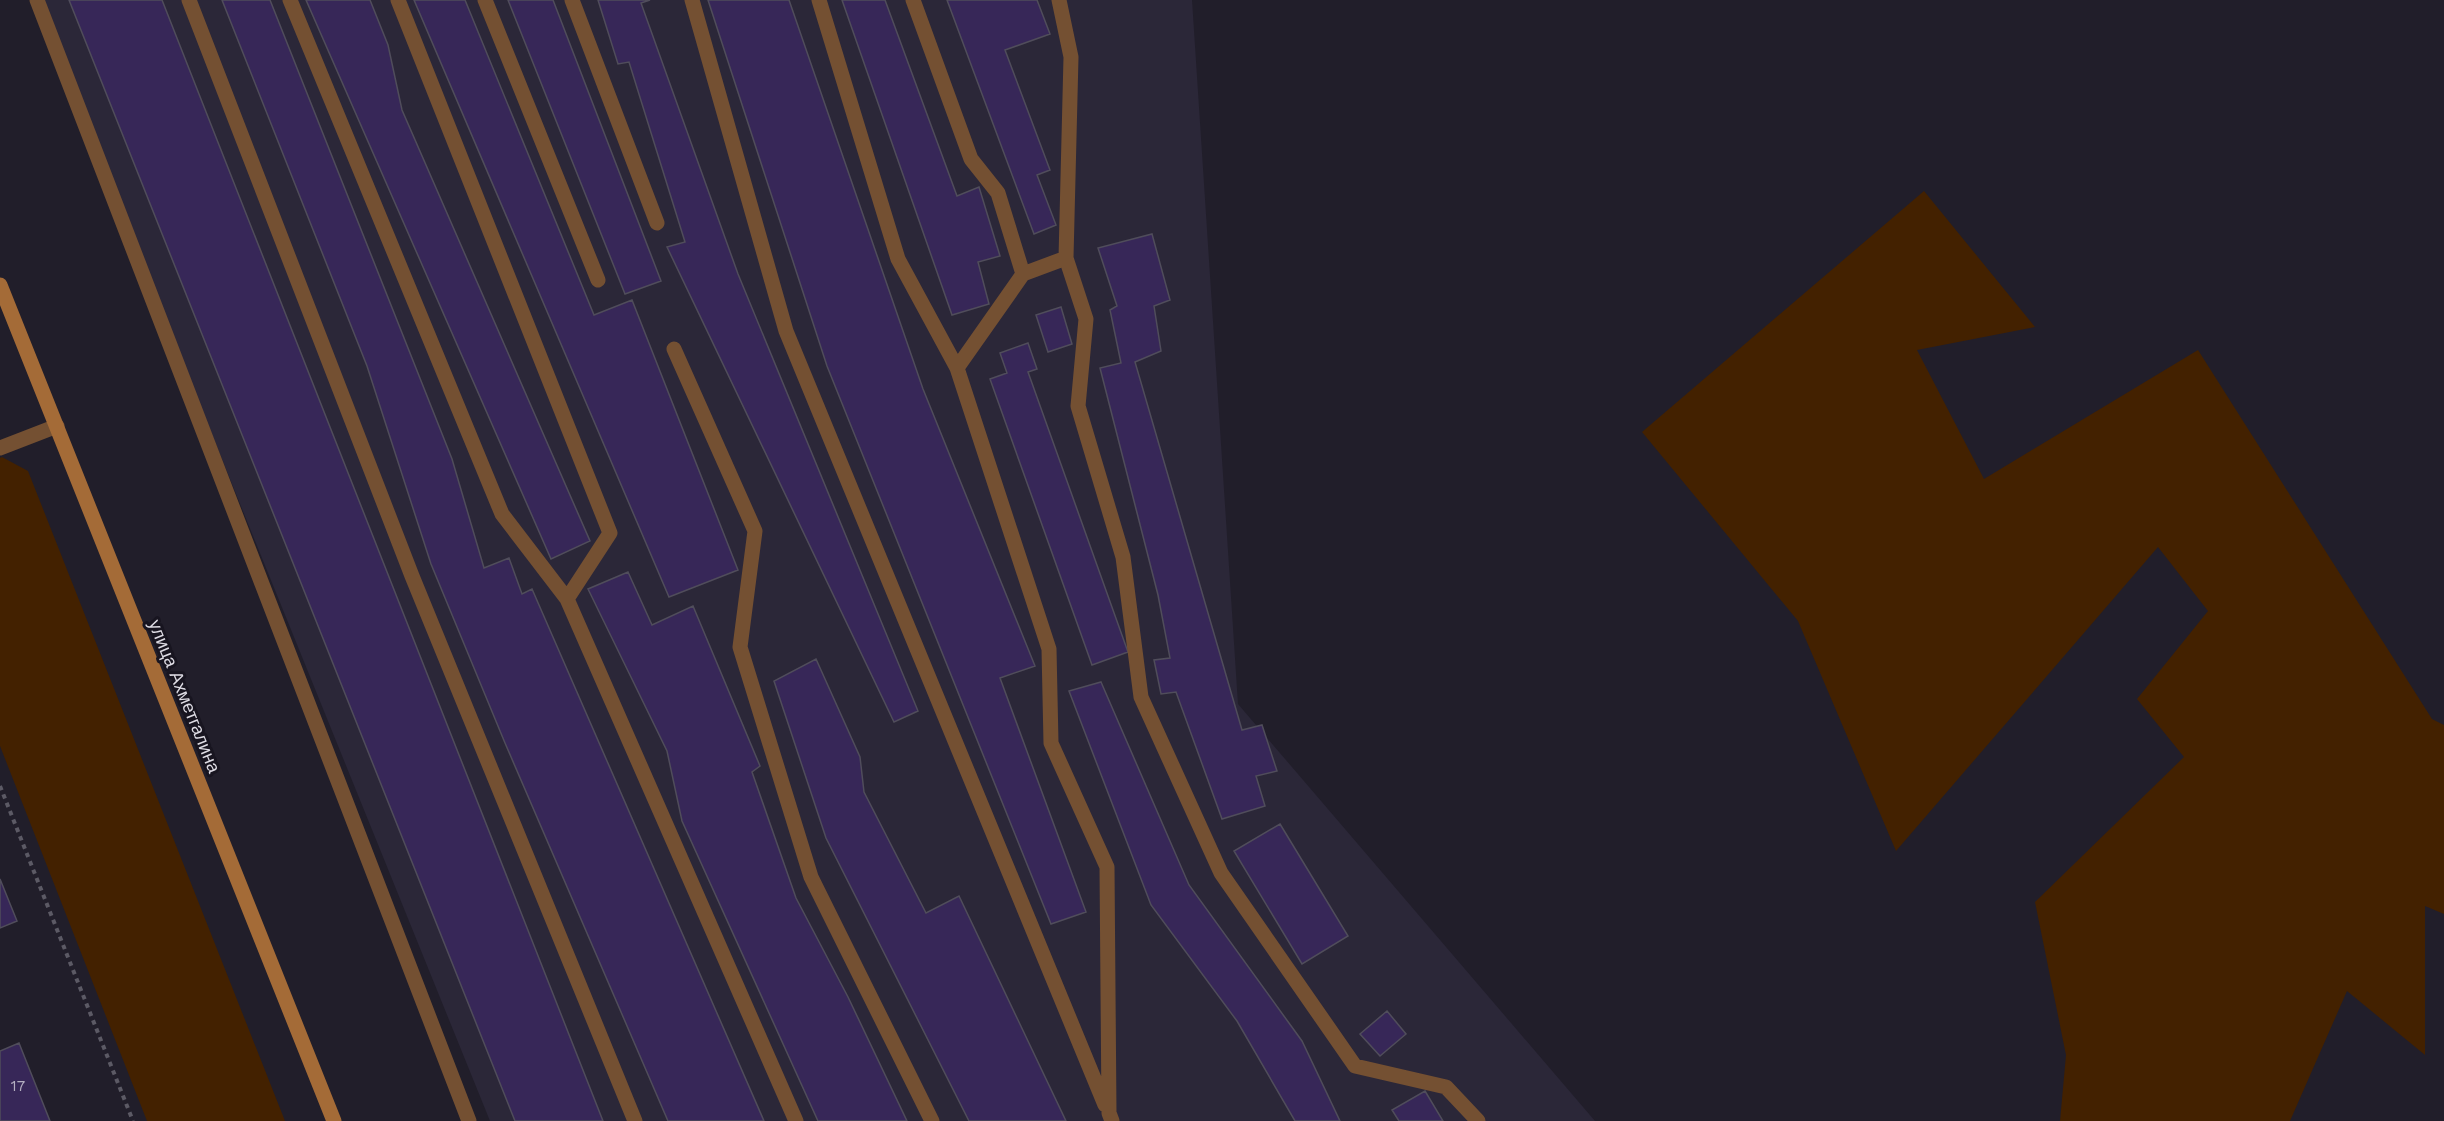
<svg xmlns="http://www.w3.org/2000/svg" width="2444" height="1121" font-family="'Work Sans',sans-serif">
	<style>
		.built { fill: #2b2738 }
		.green { fill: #432100 }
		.building { fill: #372758; stroke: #504d5b; stroke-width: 1.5 }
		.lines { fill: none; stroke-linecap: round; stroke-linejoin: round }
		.path { stroke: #5c5a65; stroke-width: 4; stroke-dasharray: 4.5 4.5; stroke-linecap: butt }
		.lane { stroke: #745032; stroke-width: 15 }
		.secondary { stroke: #a46b37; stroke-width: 15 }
		.labels { text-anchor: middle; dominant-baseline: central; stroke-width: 6; stroke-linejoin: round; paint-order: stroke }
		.number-label { font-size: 15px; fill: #b4afc1 }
		.street-label { font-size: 18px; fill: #dedce4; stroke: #181520 }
	</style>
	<rect width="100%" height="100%" fill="#211e2a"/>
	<path class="built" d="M36,0H1192L1238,704L1595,1121H490Z"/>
	<path class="green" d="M1924,191L2035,327L1917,350L1984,479L2198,350L2432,719L2444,725V914L2425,906V1055L2347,991L2290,1121H2060L2066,1055L2035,902L2184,757L2137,699L2208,611L2158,547L1896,851L1798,621L1642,432Z
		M2,457L28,471L285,1121H147L0,746V458Z"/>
	<path class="building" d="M69,0H162L603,1121H515Z
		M222,0H270L452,459L484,568L509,558L522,594L532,589L764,1121H668L505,743L431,564L367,366Z
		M306,0H370L388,45L402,110L590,541L551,559Z
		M414,0H465L594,315L632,300L738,570L669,597Z
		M508,0H553L661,281L625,294Z
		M598,0H650L641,3L738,274L918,711L894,722L667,247L685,242L629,62L618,64Z
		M708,0H789L923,389L1035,666L1000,678L1086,912L1051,924L827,366Z
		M842,0H885L957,196L979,187L1000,256L978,262L989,304L952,315Z
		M947,0H1037L1050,34L1005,50L1050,170L1037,175L1056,225L1034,234Z
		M1152,234L1170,300L1154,306L1161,351L1135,362L1242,730L1262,725L1277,771L1256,776L1265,806L1222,819L1176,692L1161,694L1154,660L1170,658L1158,595L1100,368L1121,363L1110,310L1117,306L1098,248Z
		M1061,307L1072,344L1048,352L1036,315Z
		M1028,343L1037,369L1028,372L1128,652L1092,665L990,379L1007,373L1000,353Z
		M628,572L652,625L693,606L760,766L752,772L796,898L848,997L907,1121H818L682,821L667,751L588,589Z
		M816,659L860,757L864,792L926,913L959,896L1066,1121H969L826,838L774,681Z
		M1101,682L1189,885L1302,1041L1340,1121H1295L1237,1021L1151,905L1069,691Z
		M1280,824L1348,936L1302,964L1234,851Z
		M0,879L17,921L0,928Z
		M1387,1011L1406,1034L1380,1056L1360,1034Z
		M19,1043L50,1121H0V1051Z
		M1425,1091L1443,1121H1399L1392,1110Z"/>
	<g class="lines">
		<path class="path" d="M0,786L133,1121"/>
		<path class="lane" d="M37,0L469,1121
			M189,0L412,576L635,1121
			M290,0L502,514L567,599
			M398,0L610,533L567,599L796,1121
			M485,0L598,280
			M572,0L657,223
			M692,0L786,331L1105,1105
			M819,0L898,259L957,368
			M913,0L971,159L998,193L1023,274
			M1059,0L1071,57L1066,258L1023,274L957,368L1049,649L1051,743L1107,867L1109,1113L1112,1121
			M1066,258L1086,319L1078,406L1123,557L1141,697L1221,873L1355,1066L1446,1087L1478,1121
			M674,349L755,531L740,647L811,877L932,1121
			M0,448L57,426"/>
		<path class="secondary" d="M0,285L334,1121"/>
	</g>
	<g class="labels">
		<g class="number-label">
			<text x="18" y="1086">17</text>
		</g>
		<g class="street-label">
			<text transform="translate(185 696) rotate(68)">улица Ахметгалина</text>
		</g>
	</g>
</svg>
